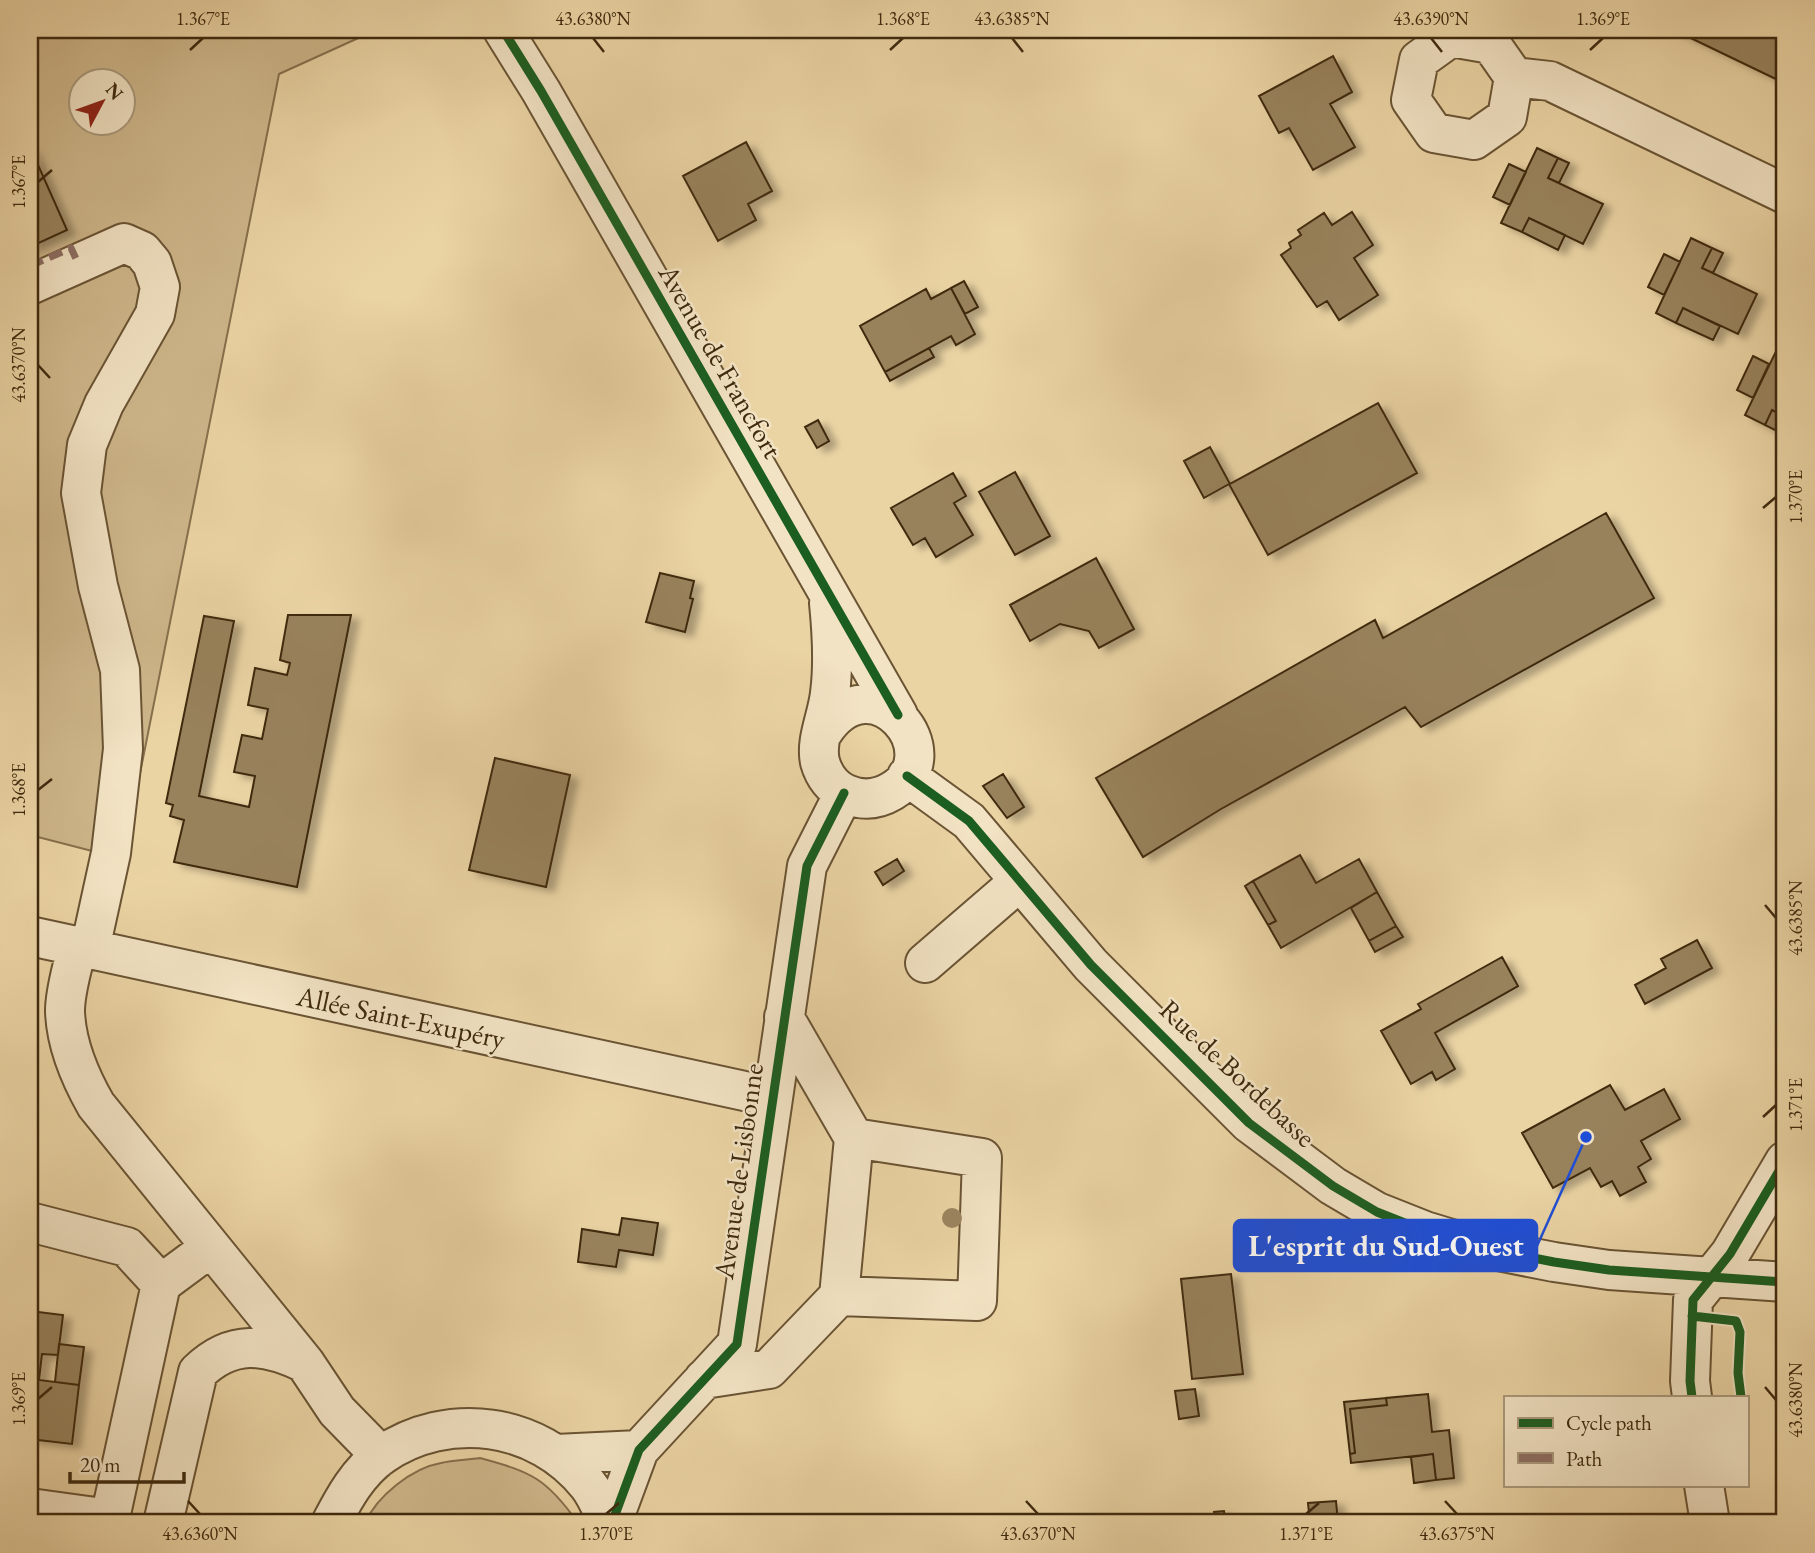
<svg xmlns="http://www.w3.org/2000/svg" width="1815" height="1553" font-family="'EB Garamond',serif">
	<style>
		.grass { fill: #ceb78b; stroke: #86704d; stroke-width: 2; fill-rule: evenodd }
		.building { fill: #98825c; stroke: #3f2a0f; stroke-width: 2; filter: url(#shadow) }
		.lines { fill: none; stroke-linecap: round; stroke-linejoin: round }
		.minor-casing { stroke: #6a5434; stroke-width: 42 }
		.minor { stroke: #f2e3c4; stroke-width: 38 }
		.quiet { stroke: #8d6e63; stroke-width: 7; stroke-dasharray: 14 7; stroke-linecap: butt }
		.cycleway-casing { stroke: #f2e3c4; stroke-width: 13 }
		.cycleway { stroke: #1b5e20; stroke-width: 9 }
		.tree { fill: #9c8660 }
		.ticks { fill: none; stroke: #3f2a0f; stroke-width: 2.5 }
		.labels { text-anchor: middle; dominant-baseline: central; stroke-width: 5; stroke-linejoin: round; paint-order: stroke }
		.street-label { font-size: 28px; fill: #3f2a0f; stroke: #f2e3c4 }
		.leader { fill: none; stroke: #1d4ed8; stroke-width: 2.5 }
		.callout-dot { fill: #1d4ed8; stroke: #f2e3c4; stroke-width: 2.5 }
		.callout { fill: #1d4ed8; stroke: #1d4ed8; stroke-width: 2.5 }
		.callout-label { font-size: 30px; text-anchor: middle; font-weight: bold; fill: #fff }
		.neatline { fill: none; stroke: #3f2a0f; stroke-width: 2.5 }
		.ticks-label { font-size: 18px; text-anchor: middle; fill: #3f2a0f }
	</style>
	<defs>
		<filter id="shadow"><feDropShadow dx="8" dy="4.5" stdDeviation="3.5" flood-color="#0004"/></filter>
	</defs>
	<rect width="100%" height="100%" fill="#ebd4a4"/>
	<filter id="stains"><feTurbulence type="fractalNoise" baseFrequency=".00286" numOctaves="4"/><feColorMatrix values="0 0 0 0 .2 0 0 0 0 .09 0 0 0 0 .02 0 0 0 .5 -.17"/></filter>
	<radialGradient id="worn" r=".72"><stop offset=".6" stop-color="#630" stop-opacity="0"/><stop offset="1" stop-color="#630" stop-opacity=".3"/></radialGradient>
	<path class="grass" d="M30,30H376L279,74L123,859L30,835ZM80,80H122V122H80Z
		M480,1458C532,1472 547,1479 578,1523H365C377,1496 412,1468 441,1463C454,1460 467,1460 480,1458Z"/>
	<path class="building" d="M1674,30H1785V67L1782,82Z
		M1333,56L1352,92L1330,104L1355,147L1313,170L1289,128L1279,133L1259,96Z
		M746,142L772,191L748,204L756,220L718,241L683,176Z
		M30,147L67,230L30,247Z
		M1537,148L1558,158L1548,178L1603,204L1583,244L1529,218L1522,232L1501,223Z
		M1558,158L1569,163L1559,183L1548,178Z
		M1509,164L1526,172L1510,205L1493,197Z
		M1352,212L1373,245L1354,258L1378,295L1339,320L1327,301L1317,307L1281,255L1291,248L1289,243L1301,235L1298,230L1324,213L1332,225Z
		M1529,218L1565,235L1558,250L1522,232Z
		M1691,238L1712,248L1702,268L1757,294L1738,334L1683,308L1676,323L1656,313Z
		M1712,248L1723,253L1713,273L1702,268Z
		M1664,254L1680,262L1664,295L1648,287Z
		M964,281L978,307L965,314L951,288Z
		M951,288L975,334L956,345L951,336L885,372L860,326L926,289L931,299Z
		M1683,308L1720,326L1713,340L1676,323Z
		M1781,341L1785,343V417L1772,410L1765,425L1745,415Z
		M929,348L934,357L890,381L885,372Z
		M1753,356L1769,364L1753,398L1737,390Z
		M1378,403L1417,473L1268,555L1229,484L1204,498L1184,461L1210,447L1230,484Z
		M1772,410L1785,417V435L1765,425Z
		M818,420L829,441L817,448L805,427Z
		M1015,472L1050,536L1015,555L979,492Z
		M953,473L966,496L954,503L973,535L936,557L925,538L913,545L891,508Z
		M1606,513L1654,598L1421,727L1405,707L1221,809L1143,857L1096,778L1375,620L1383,638Z
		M1096,558L1134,629L1099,648L1089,631L1060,624L1030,641L1010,605Z
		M660,573L694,581L690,598L693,599L685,632L646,622Z
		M288,615H351L297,887L174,862L184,820L170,816L173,805L166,803L204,616L234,621L199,796L249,807L255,776L234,772L242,735L262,739L268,709L248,705L255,668L287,675L290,663L280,660Z
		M495,758L570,775L546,887L469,870Z
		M1003,774L1024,807L1007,818L983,786Z
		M1300,855L1316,883L1359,859L1377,892L1281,948L1268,925L1276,921L1253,881Z
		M897,859L904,871L883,885L875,872Z
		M1253,881L1276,921L1268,925L1245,886Z
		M1377,892L1396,926L1369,941L1351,908Z
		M1396,926L1403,937L1375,952L1369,941Z
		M1697,940L1712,968L1645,1004L1635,985L1666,968L1661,959Z
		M1502,957L1518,986L1435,1033L1455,1069L1436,1080L1432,1072L1411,1084L1381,1031L1421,1009L1418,1004Z
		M1610,1085L1625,1110L1664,1089L1680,1119L1641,1141L1651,1159L1638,1167L1646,1182L1620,1196L1612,1181L1601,1187L1590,1168L1553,1188L1522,1133Z
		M622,1218L658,1223L653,1255L619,1250L616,1267L578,1262L582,1229L619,1235Z
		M1231,1274L1243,1374L1192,1379L1181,1279Z
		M30,1311L63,1315L58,1355L42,1354L39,1380L79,1385L72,1444L30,1439Z
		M59,1344L84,1347L79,1385L55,1382Z
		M1195,1389L1199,1416L1179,1419L1175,1391Z
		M1428,1394L1432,1432L1449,1430L1454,1478L1436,1480L1433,1454L1351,1463L1350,1454L1355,1453L1350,1409L1387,1405L1386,1398Z
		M1386,1398L1387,1405L1350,1409L1355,1453L1350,1454L1344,1402Z
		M1433,1454L1436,1480L1414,1483L1411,1457Z
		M1336,1501L1338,1523H1310L1308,1503Z
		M1224,1511L1226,1523H1216L1214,1512Z"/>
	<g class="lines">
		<g class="minor-casing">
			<path id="minor" d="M503,30L541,91L898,715
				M1514,77L1507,117L1474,140L1434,133L1411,100L1419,60L1451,37L1491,44L1514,77L1550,81L1785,194
				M30,285L124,243L142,251L152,263L160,287L155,314L104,404L87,445L81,493L98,586L120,670L123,749L111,853L90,949
				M823,732C873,656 954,755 892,791C877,800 862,801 846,794C833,788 824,776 820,762C815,740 828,715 830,693C834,663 832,633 829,603
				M907,776L969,821L1091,965L1249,1123L1333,1186L1377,1212L1425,1231L1478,1247L1554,1262L1609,1270L1785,1282
				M30,936L772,1097
				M77,946C73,967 65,990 65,1011C66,1045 80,1077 96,1105L305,1363L337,1411L381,1456
				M925,963L1020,881
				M30,1222L127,1247L161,1284L109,1523
				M161,1284L211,1247
				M839,1296L977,1301L982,1158L854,1138
				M704,1379L769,1369L839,1296L854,1138L784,1017
				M1692,1397L1690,1381L1693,1300L1730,1254L1785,1161
				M556,1454L639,1450
				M1704,1485L1710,1523
				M30,1508L110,1519
				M163,1523L198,1372C232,1339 265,1344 305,1363
				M331,1523C344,1498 358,1472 382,1455C448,1410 538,1422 588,1485C597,1496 602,1511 608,1523
				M612,1523L639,1450L737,1344L807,866L844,793"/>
		</g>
		<use href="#minor" class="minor"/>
		<path class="quiet" d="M30,266L71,248L78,263"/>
		<g class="cycleway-casing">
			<path id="cycleway" d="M503,30L541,91L898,715
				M907,776L969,821L1091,965L1249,1123L1333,1186L1377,1212L1425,1231L1478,1247L1554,1262L1609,1270L1785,1282
				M1692,1316L1736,1321L1740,1332L1738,1373L1741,1397
				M1692,1397L1690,1381L1693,1300L1730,1254L1785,1161
				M612,1523L639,1450L737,1344L807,866L844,793"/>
		</g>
		<use href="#cycleway" class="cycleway"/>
	</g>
	<circle class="tree" cx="952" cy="1218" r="10"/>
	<path class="ticks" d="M593,38L604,52M1012,38L1023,52M1431,38L1442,52M190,50L203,38M890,50L903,38M1590,50L1603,38M38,182L52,170M38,365L50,378M1763,508L1776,497M38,790L52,779M1765,905L1776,918M1763,1117L1776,1105M1765,1387L1776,1400M38,1399L52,1387M188,1501L200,1514M1026,1501L1038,1514M1445,1501L1457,1514M606,1514L619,1503M1306,1514L1319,1503"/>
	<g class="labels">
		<g class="street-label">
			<text transform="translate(721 361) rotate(60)">Avenue de Francfort</text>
			<text transform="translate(401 1017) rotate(12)">Allée Saint-Exupéry</text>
			<text transform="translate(1238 1073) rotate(43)">Rue de Bordebasse</text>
			<text transform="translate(738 1171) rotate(-82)">Avenue de Lisbonne</text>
		</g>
	</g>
	<path class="leader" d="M1586 1137L1537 1246"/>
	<circle class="callout-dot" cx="1586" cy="1137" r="7"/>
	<rect class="callout" x="1234" y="1220" width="303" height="51" rx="7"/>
	<g class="callout-label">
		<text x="1386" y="1256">L'esprit du Sud-Ouest</text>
	</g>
	<rect width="1815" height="1553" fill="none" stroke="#ebd4a4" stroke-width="77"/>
	<rect x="1504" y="1396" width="245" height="91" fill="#f2e3c4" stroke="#aa997c" stroke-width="2"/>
	<rect x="1518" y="1418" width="35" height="10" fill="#1b5e20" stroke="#aa997c" stroke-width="2"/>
	<text x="1566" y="1430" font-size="21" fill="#3f2a0f">Cycle path</text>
	<rect x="1518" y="1453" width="35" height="10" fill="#8d6e63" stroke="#aa997c" stroke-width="2"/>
	<text x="1566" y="1466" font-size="21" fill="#3f2a0f">Path</text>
	<g transform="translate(102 102) rotate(49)"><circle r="33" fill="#f2e3c4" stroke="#aa997c" stroke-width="2"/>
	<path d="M0-5L12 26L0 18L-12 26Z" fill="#8f2418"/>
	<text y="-10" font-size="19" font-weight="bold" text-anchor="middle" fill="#3f2a0f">N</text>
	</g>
	<path d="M70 1472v10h114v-10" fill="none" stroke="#3f2a0f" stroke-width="3.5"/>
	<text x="80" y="1472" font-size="21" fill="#3f2a0f" stroke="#f2e3c4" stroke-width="5" paint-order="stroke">20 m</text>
	<rect x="38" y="38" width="1738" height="1476" class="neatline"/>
	<g class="ticks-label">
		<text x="203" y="25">1.367°E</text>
		<text x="593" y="25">43.6380°N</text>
		<text x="903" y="25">1.368°E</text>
		<text x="1012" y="25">43.6385°N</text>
		<text x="1431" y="25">43.6390°N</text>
		<text x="1603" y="25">1.369°E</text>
		<text transform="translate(19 182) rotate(-90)" y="6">1.367°E</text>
		<text transform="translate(19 365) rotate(-90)" y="6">43.6370°N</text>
		<text transform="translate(1796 497) rotate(-90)" y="6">1.370°E</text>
		<text transform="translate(19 790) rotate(-90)" y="6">1.368°E</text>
		<text transform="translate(1796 918) rotate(-90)" y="6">43.6385°N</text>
		<text transform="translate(1796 1105) rotate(-90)" y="6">1.371°E</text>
		<text transform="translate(19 1399) rotate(-90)" y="6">1.369°E</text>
		<text transform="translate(1796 1400) rotate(-90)" y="6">43.6380°N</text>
		<text x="200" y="1540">43.6360°N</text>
		<text x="606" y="1540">1.370°E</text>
		<text x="1038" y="1540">43.6370°N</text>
		<text x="1306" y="1540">1.371°E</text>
		<text x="1457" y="1540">43.6375°N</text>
	</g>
	<rect width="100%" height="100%" filter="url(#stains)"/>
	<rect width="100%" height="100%" fill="url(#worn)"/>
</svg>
